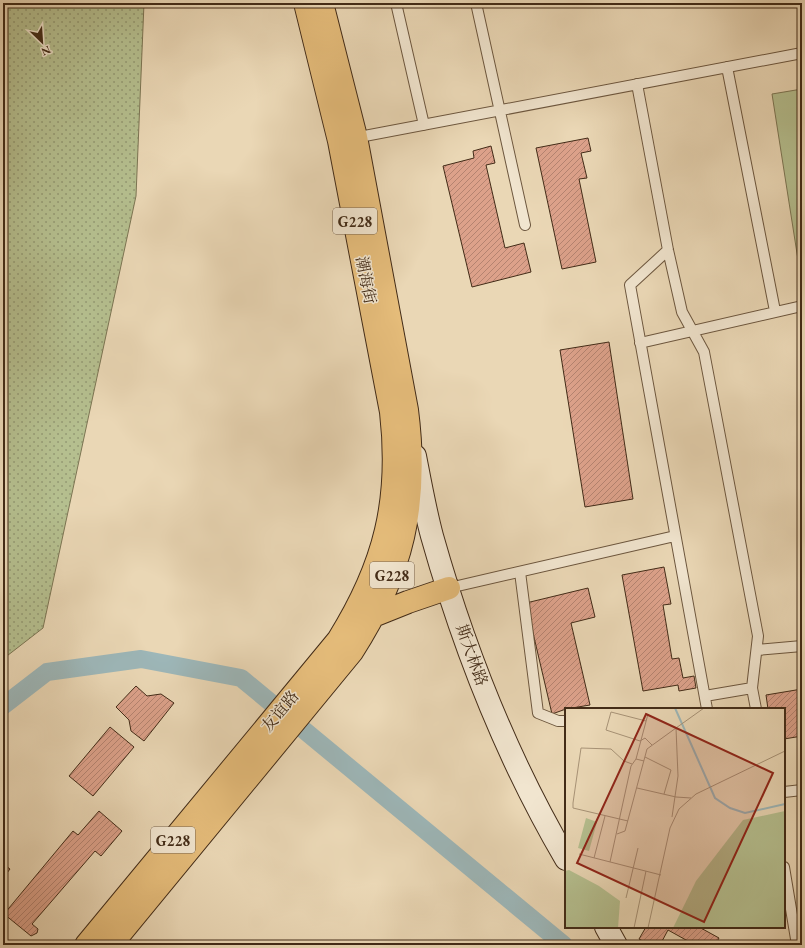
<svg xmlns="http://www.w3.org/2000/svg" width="805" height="948" font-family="'EB Garamond','Noto Serif SC',serif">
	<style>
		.grass { fill: url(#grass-dots); stroke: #7c7553 }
		.pitch { fill: #b5bf8f; stroke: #7c7553 }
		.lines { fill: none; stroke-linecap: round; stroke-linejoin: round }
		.canal { stroke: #9db7b9; stroke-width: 18 }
		.building { fill: url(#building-hatch); stroke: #422b17 }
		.lane-casing { stroke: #6c563e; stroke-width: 12 }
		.secondary-casing { stroke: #422b17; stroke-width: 24 }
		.highway-casing { stroke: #422b17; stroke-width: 24 }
		.lane { stroke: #f1e5cf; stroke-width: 10 }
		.secondary { stroke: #f1e5cf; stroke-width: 22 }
		.highway { stroke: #e5bc7a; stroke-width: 22 }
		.labels { text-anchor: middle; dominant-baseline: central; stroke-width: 3; stroke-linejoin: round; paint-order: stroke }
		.shield { fill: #f1e5cf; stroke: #76634e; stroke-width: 1 }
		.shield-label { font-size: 15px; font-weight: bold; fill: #422b17 }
		.street-label { font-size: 16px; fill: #422b17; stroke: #f1e5cf }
		.inset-river { fill: none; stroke: #9db7b9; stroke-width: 2 }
		.inset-road { fill: none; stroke: #a79276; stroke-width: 1 }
		.view { fill: #8f2418; fill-opacity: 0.15; stroke: #8f2418; stroke-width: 2 }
		.inset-edge { fill: none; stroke: #422b17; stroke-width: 2 }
	</style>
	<defs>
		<pattern id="grass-dots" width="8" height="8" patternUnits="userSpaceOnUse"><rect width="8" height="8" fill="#b5bf8f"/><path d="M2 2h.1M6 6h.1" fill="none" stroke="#959b74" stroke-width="1.8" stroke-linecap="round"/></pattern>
		<pattern id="building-hatch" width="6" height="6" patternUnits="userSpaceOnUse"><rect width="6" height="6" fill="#dca18a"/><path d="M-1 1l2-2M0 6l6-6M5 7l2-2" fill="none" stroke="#b48370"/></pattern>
	</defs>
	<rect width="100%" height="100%" fill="#ead7b5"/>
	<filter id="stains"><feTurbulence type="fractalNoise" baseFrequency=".005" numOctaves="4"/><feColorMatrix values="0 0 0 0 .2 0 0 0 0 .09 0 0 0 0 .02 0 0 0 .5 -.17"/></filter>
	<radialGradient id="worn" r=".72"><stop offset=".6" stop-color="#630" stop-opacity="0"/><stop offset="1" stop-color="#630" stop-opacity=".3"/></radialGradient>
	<path class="grass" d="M3,3H144L136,196L43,628L3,659Z"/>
	<path class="pitch" d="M802,89V266H799L772,94Z"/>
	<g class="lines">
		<path class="canal" d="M3,706L47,672L141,659L241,678L564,945"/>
	</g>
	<path class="building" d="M588,138L591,151L581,153L587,178L579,179L596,262L562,269L536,148Z
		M491,146L495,163L486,165L505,248L524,243L531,272L472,287L443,166L474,158L473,151Z
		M609,342L633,499L585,507L560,350Z
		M664,567L671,604L663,605L672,659L679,658L683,678L694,676L696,688L679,691L678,685L643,691L622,575Z
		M588,588L595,617L571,623L590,705L566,709L552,714L526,603Z
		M136,686L147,696L161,694L174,703L144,741L131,731L129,720L116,707Z
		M802,689V736L784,739V709H768L766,695Z
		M110,727L134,747L93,796L69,776Z
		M99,811L122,831L101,856L95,851L32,924L38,929L37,933L31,936L4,914L73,831L78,835Z
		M3,864L10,869L3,878Z
		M646,927H699L719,938L715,945H695L668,930L660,945H650L639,939Z"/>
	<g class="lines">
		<g class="lane-casing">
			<path id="lane" d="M396,3L424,125
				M476,3L525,225
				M727,67L775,311
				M637,84L668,250L682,312L704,352L758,636L752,688L705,696
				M354,138L802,53
				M668,250L630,285L707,709
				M640,343L802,306
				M520,572L538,713L558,721H566
				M449,588L675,536
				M757,650L802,646
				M752,688L756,709
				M784,792L802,790
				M784,867L797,945"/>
		</g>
		<g class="secondary-casing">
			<path id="secondary" d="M415,456C420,482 425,510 432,536C463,646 508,760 566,859
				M606,927L616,945"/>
		</g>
		<g class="highway-casing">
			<path id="highway" d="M368,618L408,602L449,588
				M86,945L338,640C385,565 401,500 391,412L339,141L305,3
				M111,945L352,652C403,573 419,504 407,410L356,137L322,3"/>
		</g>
		<use href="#lane" class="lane"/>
		<use href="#secondary" class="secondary"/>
		<use href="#highway" class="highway"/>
	</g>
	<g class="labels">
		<g class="shield">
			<rect x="333" y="208" width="44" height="26" rx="3"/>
			<rect x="370" y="562" width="44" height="26" rx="3"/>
			<rect x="151" y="827" width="44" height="26" rx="3"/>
		</g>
		<g class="shield-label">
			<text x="355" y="221">G228</text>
			<text x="392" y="575">G228</text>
			<text x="173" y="840">G228</text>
		</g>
		<g class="street-label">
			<text transform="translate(366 280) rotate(79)">潮海街</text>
			<text transform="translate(472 655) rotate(70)">斯大林路</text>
			<text transform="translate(280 711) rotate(-50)">友谊路</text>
		</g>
	</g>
	<g transform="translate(565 708)">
		<rect width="220" height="220" fill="#ead7b5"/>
		<path d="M220,103V220H108L131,173L178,112Z" fill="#b5bf8f"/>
		<path d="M4,162L34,178L55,193L53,220H0V163Z" fill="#b5bf8f"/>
		<path d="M21,110L32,114L24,143L13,140Z" fill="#b5bf8f"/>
		<path class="inset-river" d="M110,0L150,90L165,100L180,105L220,96"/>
		<path class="inset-road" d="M81,13L46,4L41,22L75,33L80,30L87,37M80,49L106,62L99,86M71,51L83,6M72,80L111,89M111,89L126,90M107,109L113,68L111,20L139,0M63,113L8,100V95L16,40L46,41L59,53L67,56M52,126L60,123L82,41L111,20M14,146L96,167M29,150L40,108M45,154L66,58L71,51L79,53M61,190L73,140M69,220L81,163M83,220L105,120L114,101L131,86L220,43"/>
		<path class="view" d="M81,6L208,65L139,214L12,155Z"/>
		<rect width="220" height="220" class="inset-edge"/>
	</g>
	<rect width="805" height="948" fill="none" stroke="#ead7b5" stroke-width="16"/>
	<rect x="4" y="4" width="797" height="940" fill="none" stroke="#422b17" stroke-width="2"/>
	<rect x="8" y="8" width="789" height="932" fill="none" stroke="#422b17"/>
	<g transform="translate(42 42) rotate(155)" stroke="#f1e5cf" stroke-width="3" paint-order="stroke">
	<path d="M0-3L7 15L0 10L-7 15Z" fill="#422b17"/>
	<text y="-6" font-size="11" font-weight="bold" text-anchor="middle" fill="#422b17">N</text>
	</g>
	<rect width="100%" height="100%" filter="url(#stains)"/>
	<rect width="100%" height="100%" fill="url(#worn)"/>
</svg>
